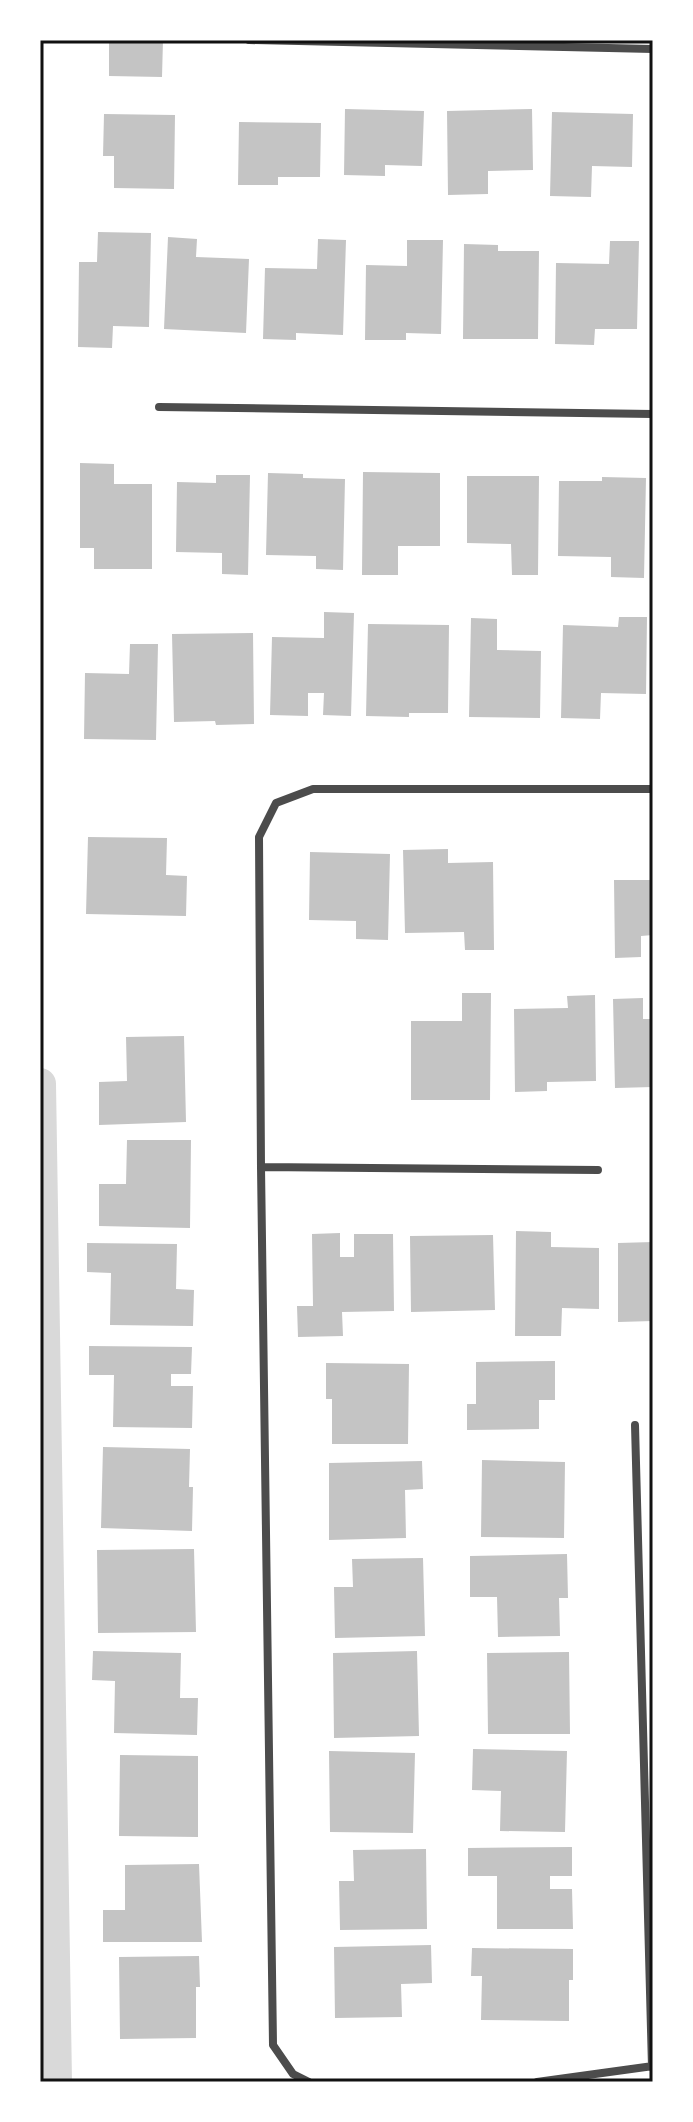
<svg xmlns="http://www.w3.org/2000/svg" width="693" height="2122" font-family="'Zilla Slab',serif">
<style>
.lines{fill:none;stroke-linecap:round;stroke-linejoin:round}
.canal{stroke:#d9d9d9;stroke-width:32}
.building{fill:#c4c4c4}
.minor{stroke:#4c4c4c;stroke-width:8}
.neatline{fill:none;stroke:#111;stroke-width:3}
</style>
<rect width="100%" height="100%" fill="#fff"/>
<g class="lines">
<path class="canal" d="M40,1084L56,2082"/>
</g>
<path class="building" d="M109,40H163L162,77L109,76Z
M345,109L424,111L422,166L385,165V176L344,175Z
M532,109L533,170L488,171V194L448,195L447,111Z
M552,112L633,114L632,167L592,166L591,197L550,196Z
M104,114L175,115L174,189L114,188V156H103Z
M239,122L321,123L320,177H278V185H238Z
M98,232L151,233L149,327L113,326L112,348L78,347L79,262H97Z
M168,237L197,239L196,257L249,259L246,333L164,329Z
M318,239L346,240L343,335L296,333V340L263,339L265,268L317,269Z
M407,240H443L441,334L406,333V340H365L366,265L407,266Z
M610,241H639L637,329H595L594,345L555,344L556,263L609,264Z
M464,244L498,245V251H539L538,339H463Z
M80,463L114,464V484H152V569H94V548H80Z
M363,472L440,473V546H398V575H362Z
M268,473L303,474V478L345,479L343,570L316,569V556L266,555Z
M216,475H250L248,575L222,574V553L176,552L177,482L216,483Z
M467,476H539L538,575H512L511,544L467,543Z
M602,477L646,478L644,578L611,577V557L558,556L559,481H602Z
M324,612L354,613L351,716L323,715L324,693H308V716L270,715L272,637L324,638Z
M619,617H647L646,694L601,693L600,719L561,718L563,625L618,627Z
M471,618L497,619V650L541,651L540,718L469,717Z
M368,624L449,625L448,713H409V717L366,716Z
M253,633L254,724L216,725L215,721L174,722L172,634Z
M130,644H158L156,740L84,739L85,673L129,674Z
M88,837L167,838L166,875L187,876L186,916L86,914Z
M448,849V863L493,862L494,950H465L464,932L405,933L403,850Z
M310,852L390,854L388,940L356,939V921L309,920Z
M614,880H653V935L641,936V957L615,958Z
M462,993H491L490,1100H411V1021H462Z
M595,995L596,1081L547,1082V1091L515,1092L514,1009L568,1008L567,996Z
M643,998V1019H653V1087L615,1088L613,999Z
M184,1036L186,1122L99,1125V1082L127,1081L126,1037Z
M127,1140H191L190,1228L99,1226V1184H126Z
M516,1231L551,1232V1247L599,1248V1309L562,1308L561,1336H515Z
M340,1233V1257H354V1234H393L394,1311L342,1312L343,1336L298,1337L297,1306H313L312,1234Z
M493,1235L495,1310L411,1312L410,1236Z
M653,1242V1321L618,1322V1243Z
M87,1243L177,1244L176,1289L194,1290L193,1326L110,1325L111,1273L87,1272Z
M89,1346L192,1347L191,1374H171V1386H193L192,1428L113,1427L114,1375H89Z
M555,1361V1400H539V1429L467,1430V1404H476V1362Z
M326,1363L409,1364L408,1444H332V1399H326Z
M103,1447L190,1449L189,1487H193L192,1531L101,1528Z
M482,1460L565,1462L564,1538L481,1537Z
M422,1461L423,1489L405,1490L406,1538L329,1540V1463Z
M194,1549L196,1632L98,1633L97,1550Z
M567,1554L568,1598H559L560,1636L498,1637L497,1597H470V1556Z
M423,1558L425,1636L335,1638L334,1587H353L352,1559Z
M93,1651L181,1653L180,1698H198L197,1735L114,1733L115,1681L92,1680Z
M417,1651L419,1736L334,1738L333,1653Z
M569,1652L570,1734H488L487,1653Z
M473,1749L567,1751L565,1832L500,1831L501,1791L472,1790Z
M329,1751L415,1753L413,1833L330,1832Z
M120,1755L198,1756V1837L119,1836Z
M572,1847V1876H550V1889H572L573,1929H497V1876H468V1848Z
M426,1849L427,1929L340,1930L339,1881H354L353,1850Z
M199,1864L202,1942H103V1910H125V1865Z
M431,1945L432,1983L401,1984L402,2017L335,2018L334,1947Z
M472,1948L573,1949V1980H569V2021L481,2020L482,1976H471Z
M199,1956L200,1987H196V2038L120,2039L119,1957Z"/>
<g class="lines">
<path class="minor" d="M249,40L653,49
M159,407L653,414
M261,1167L598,1170
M635,1425L652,2067
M309,2082L293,2074L273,2045L261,1167L259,837L276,803L313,789H653
M537,2082L653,2066"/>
</g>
<rect width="693" height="2122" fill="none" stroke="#ffffff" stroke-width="84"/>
<rect x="42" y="42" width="609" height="2038" class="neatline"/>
</svg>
